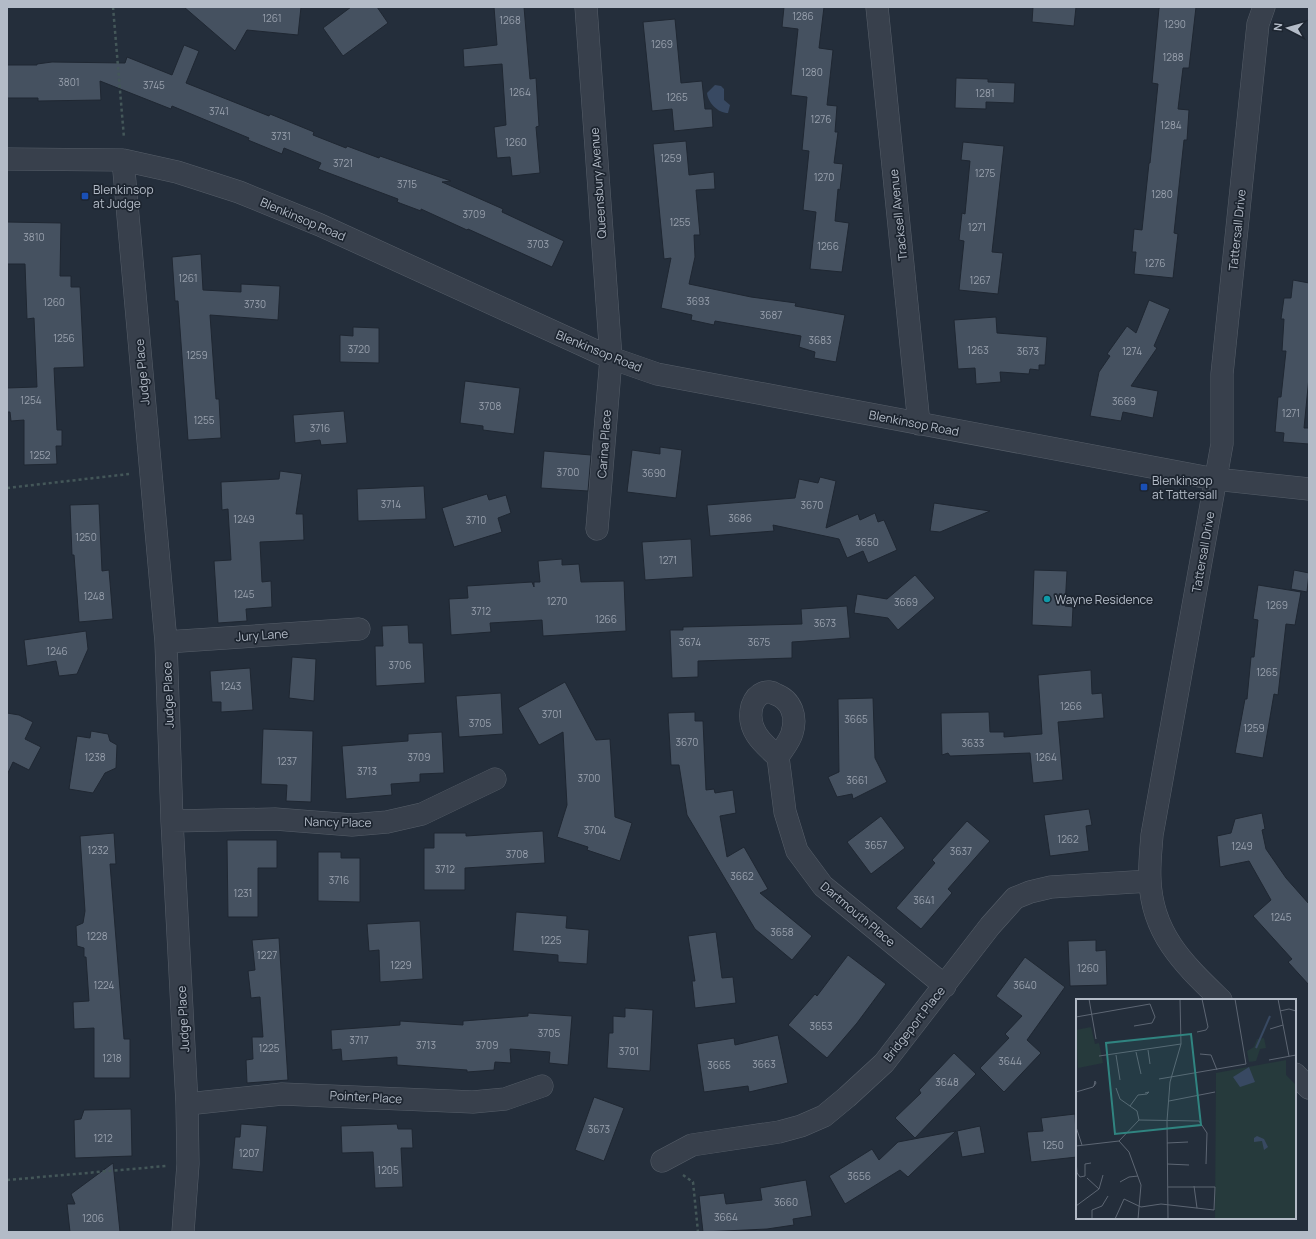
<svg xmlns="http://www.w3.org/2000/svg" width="1316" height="1239" font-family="Manrope,sans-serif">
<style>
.water{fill:#384962}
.building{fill:#455160;stroke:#1f2732}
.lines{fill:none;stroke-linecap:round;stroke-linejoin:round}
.minor-casing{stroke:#565e69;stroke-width:23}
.path{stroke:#445759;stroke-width:2.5;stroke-dasharray:3 3;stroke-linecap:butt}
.minor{stroke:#38404c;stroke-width:22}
.transit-dot{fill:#1a4fb4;stroke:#1d2530;stroke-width:1.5}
.culture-dot{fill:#0f9aa8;stroke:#1d2530;stroke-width:1.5}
.labels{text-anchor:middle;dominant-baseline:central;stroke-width:3.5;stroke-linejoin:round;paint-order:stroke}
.number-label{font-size:10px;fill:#98a0ad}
.street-label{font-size:12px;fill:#b3bbc7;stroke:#1d2530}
.poi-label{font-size:12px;fill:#b3bbc7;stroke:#1d2530;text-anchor:start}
.inset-river{fill:none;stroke:#384962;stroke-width:2}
.inset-road{fill:none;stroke:#5d6673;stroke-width:1}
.view{fill:#308480;fill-opacity:0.15;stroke:#308480;stroke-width:2}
.inset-edge{fill:none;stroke:#b3bbc7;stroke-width:2}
</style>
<rect width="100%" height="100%" fill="#242e3b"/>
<path class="water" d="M715,85L721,86L724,89V100L730,105L728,113C718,113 708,103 707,93Z"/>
<path class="building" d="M184,7H301L298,35L247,30L235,51Z
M351,7H377L388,23L343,56L323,28Z
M494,7H524L530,79L536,78L539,126L536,127L540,173L512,176L510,157L497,158L494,127L506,125L502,64L464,67L463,49L497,45Z
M784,7H824L819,48L833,50L827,105L837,106L835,132H838L834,163L843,164L840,190L838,189L835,221L849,223L842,272L810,269L816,212L803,210L809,151L802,150L807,97L791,95L798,29L782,27Z
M1033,7H1076L1074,26L1032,22Z
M1162,7H1196L1189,68H1183L1178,109L1189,110L1187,140H1184L1174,233L1178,234L1173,278L1134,274L1136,252H1132L1134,229L1142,230L1149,163H1150L1158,84L1152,83L1159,8Z
M675,19L681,83L702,81L705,109H712L713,127L674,131L672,109L652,111L643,22Z
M184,45L199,51L186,83L269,116L270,114L314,132L313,135L346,148L347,146L379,158L380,156L451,181L442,182L503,209L502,212L564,241L552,267L468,229L467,230L421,209V211L397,202L398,199L318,169L321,163L284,148L282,154L248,140L249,138L172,106L171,109L100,81L101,100L38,101V98H7V65H37V64L52,62L125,63L127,57L172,75Z
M956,78L988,79V82L1015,83L1014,103L986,102V109L955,108Z
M686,141L689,175L714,172L715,189L696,190L700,235H694L695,257L689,284L751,297L796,303L795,306L845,315L836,362L814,358L815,352L799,347L801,336L715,321L714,325L691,320L692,315L661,308L671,258L664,259L653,144Z
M963,142L1004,146L992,252L1003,253L998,294L959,290L964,241L959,240L962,213L965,214L970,161L961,160Z
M7,222L61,223L60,276H71V287H80L84,367L54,368L57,430H62V446H56L57,464L24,465V420L11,421L10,412H7V388L37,387L34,318L27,319L25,264H7Z
M201,254L203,290L241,292V284L280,286L278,320L210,315L216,399H219L221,438L188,440L178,301H175L172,257Z
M1293,280L1309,283V377L1304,428H1309V444L1283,442L1284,433L1275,432L1278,397H1281L1286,351H1282L1284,319H1281L1284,298H1291Z
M1149,300L1170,309L1154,346L1157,348L1131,386L1158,391L1153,418L1123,412L1121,421L1090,416L1099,372L1110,356L1107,354L1127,326L1136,333Z
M996,317L997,333L1047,337L1045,365H1039V370L1030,369L1029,374L1000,372L1001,382L976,384L975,368L958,369L954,320Z
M353,327L379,328V363L340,362V335L353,336Z
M465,381L520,388L514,434L483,430V426L460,423Z
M344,411L347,443L321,445L320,440L295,443L293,415Z
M660,447L682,450L676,498L627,492L632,450L660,454Z
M544,451L591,455L588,491L541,488Z
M280,471L302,474L296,514H303L304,540L260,542L262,582L271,581L272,607L246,609L247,621L218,623L214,561L231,560L228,509L222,510L221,482L279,479Z
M820,477L836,481L826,528L858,514L860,520L875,513L878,522L884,520L897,550L868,563L863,551L847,558L839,539L773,525L774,531L710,536L707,505L795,498L799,479L818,483Z
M424,486L426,519L358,521L357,489Z
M487,494L489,500L506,495L511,513L498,518L502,532L454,547L442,508Z
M934,503L990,511L940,532L930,531Z
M99,504L102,571L109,570L113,619L79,622L74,555H72L70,505Z
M691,539L693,577L645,580L642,542Z
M562,559V565L579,564L581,582L624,581L626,631L543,636L542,620L490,623L491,632L451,635L449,599L468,598L467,586L532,582L534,587V582H540L538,561Z
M1034,570L1067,571L1065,606L1073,607L1072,627L1032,625Z
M1294,570L1309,573L1307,592L1291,589Z
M915,575L935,598L898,630L888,618L854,613L857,594L887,599Z
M1258,585L1301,592L1295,625L1286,624L1278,695L1274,694L1263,758L1235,753L1245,699H1247L1251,657H1254L1258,620L1253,619Z
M847,606L850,638L792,642V658L698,661V677L672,678L670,630H683V627L802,624L801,609Z
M408,625L409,643H423L425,683L376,686L375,646H383L382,626Z
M86,631L88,649L77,674L59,676L56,661L27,666L24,640Z
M292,657L316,659L314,701L289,698Z
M250,668L253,710L221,712V702H212L210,671Z
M1091,670L1092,694L1102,693L1104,718L1058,722L1063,780L1033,783L1030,753L950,756L948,753L942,755L941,713L989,712L990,732H1004V737L1042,734L1038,675Z
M565,682L596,740L610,739L615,817L632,823L620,861L587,850L588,847L557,837L567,805L563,732L539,745L518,708Z
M501,693L503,734L459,737L456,696Z
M873,698L875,758L887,782L853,799L852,794L837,797L828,777L839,772L838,699Z
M695,712V721H703L706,790L714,789L715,793L733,790L736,813L720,816L727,857L744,847L768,889L760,893L812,936L792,960L755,929L687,815L679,765H671L668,713Z
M7,713L19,715L33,722L25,739L41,747L29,770L13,762L7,775Z
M263,729L313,731L311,802L286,801L287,785L261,784Z
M91,731L108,734L110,741L117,745L116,768L105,773L93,793L69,789L77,736L90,738Z
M442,732L444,773L420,774V782L391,784L392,795L346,799L342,746L408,741V734Z
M1089,809L1092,825L1086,826L1089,851L1050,856L1044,815Z
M1262,813L1265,829L1262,830L1266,849L1286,878L1309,904V985L1288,962L1292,959L1253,916L1271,900L1249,861L1220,867L1217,836L1231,833L1235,819Z
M881,816L905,848L871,874L847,842Z
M967,821L990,841L948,889L952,893L921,929L896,908L935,863L932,860Z
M543,831L545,863L465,868V890H424V848H434V833H466V836Z
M114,833L116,864H110L124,1039H130V1078H94V1028L74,1029L73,1002L89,1001L86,957H84V948L77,946L76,926L83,923L85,911L80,836Z
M227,840H277V868H258V917H228Z
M318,852H341V858H360V902L318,901Z
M516,912L567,916L566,928L589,930L587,964L558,962V955L513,951Z
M420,921L423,979L380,982L379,950L369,951L367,924Z
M716,932L722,978L733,977L736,1003L695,1008L692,981H695L688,936Z
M279,938L288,1080L247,1083L246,1060L253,1059L252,1037H263L260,997L251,998L248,971L255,970L252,940Z
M1096,940V951L1106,950L1107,985L1070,986L1068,941Z
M848,955L886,984L857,1023L827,1058L788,1025L815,994L817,996Z
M1025,957L1065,987L1027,1040L1041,1053L1004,1092L980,1068L1009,1038L1005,1034L1022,1016L996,996Z
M625,1008L653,1010L650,1071L607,1068L609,1033H613V1016L625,1017Z
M528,1013L572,1016L568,1065L549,1063L550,1052L510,1049L511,1063L495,1062L494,1070L467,1072V1070L397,1065V1057L342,1061L341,1049L332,1050L331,1030L400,1025V1021L463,1025V1021L528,1016Z
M778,1035L788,1083L749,1092L748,1086L704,1092L697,1044L734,1038L735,1045Z
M954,1053L976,1074L915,1138L895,1118L921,1093L919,1090Z
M594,1097L624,1108L604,1161L575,1150Z
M131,1109L132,1156L75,1158L74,1120L81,1119L84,1110Z
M1075,1114L1077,1157L1031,1162L1027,1132L1043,1131L1041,1118Z
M241,1124L267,1126L263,1172L232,1169L235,1137H240Z
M397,1124L398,1129H412L413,1148H401L403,1187L375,1188L373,1152L342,1153L341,1126Z
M980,1126L985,1153L962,1157L957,1131Z
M956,1131L908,1177L900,1170L845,1204L829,1176L872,1149L879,1160L898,1142Z
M113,1163L120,1232H70L67,1204H75L71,1194Z
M806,1180L812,1216L793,1219L794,1225L767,1229L703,1232L699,1196L724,1193L726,1204L762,1200L760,1188Z"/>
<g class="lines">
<defs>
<path id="minor" d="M586,7L611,358L597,529
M877,7L919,424
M7,159L123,160L177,172L239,192L320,225L611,358L657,374L1215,479L1309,489
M123,160L166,642L172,821L187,1104L188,1164L183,1232
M166,642L359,629
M778,757C762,743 746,729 752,706C754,700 758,695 763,693C767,691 772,692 775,694C792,700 797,717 792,733C790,741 782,750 778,757L785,812L797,851L823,886L945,986
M172,821L275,819L352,825L387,822L422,814L495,779
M1221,1000C1185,965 1152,935 1150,880C1149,865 1151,850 1152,835L1222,444V374L1258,24L1264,7
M1295,1074L1309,1088
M187,1104L282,1094L473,1102L505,1099L542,1086
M662,1161L692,1145L779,1132L801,1126L824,1116L847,1097L884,1063L990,926L1015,898L1030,892L1051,887L1150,881"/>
</defs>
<use href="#minor" class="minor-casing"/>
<path class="path" d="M113,7L124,138
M7,488L129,474
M683,1175L693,1182L698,1232
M7,1180L166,1166"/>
<use href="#minor" class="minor"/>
</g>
<g class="transit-dot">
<rect x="81" y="192" width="8" height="8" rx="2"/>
<rect x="1140" y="483" width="8" height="8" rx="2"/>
</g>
<circle class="culture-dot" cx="1047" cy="599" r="4"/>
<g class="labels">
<g class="number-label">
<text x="803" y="16">1286</text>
<text x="272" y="18">1261</text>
<text x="510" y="20">1268</text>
<text x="1175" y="24">1290</text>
<text x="662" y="44">1269</text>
<text x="1173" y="57">1288</text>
<text x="812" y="72">1280</text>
<text x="69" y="82">3801</text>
<text x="154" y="85">3745</text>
<text x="520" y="92">1264</text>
<text x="985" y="93">1281</text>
<text x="677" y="97">1265</text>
<text x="219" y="111">3741</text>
<text x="821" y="119">1276</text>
<text x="1171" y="125">1284</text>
<text x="281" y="136">3731</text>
<text x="516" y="142">1260</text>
<text x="671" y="158">1259</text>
<text x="343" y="163">3721</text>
<text x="985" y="173">1275</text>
<text x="824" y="177">1270</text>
<text x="407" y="184">3715</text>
<text x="1162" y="194">1280</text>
<text x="474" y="214">3709</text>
<text x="680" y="222">1255</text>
<text x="977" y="227">1271</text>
<text x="34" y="237">3810</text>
<text x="538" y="244">3703</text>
<text x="828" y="246">1266</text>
<text x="1155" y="263">1276</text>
<text x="188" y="278">1261</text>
<text x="980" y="280">1267</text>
<text x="698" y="301">3693</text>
<text x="54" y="302">1260</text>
<text x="255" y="304">3730</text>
<text x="771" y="315">3687</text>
<text x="64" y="338">1256</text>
<text x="820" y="340">3683</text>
<text x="359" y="349">3720</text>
<text x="978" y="350">1263</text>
<text x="1028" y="351">3673</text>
<text x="1132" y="351">1274</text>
<text x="197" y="355">1259</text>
<text x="31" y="400">1254</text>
<text x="1124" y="401">3669</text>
<text x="490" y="406">3708</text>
<text x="1291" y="413">1271</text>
<text x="204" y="420">1255</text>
<text x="320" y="428">3716</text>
<text x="40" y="455">1252</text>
<text x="568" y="472">3700</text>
<text x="654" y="473">3690</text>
<text x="391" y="504">3714</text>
<text x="812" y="505">3670</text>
<text x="740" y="518">3686</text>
<text x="244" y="519">1249</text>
<text x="476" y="520">3710</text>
<text x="86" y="537">1250</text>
<text x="867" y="542">3650</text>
<text x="668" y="560">1271</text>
<text x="244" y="594">1245</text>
<text x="94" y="596">1248</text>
<text x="557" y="601">1270</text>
<text x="906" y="602">3669</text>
<text x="1277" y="605">1269</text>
<text x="481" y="611">3712</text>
<text x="606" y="619">1266</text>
<text x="825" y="623">3673</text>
<text x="690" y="642">3674</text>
<text x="759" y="642">3675</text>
<text x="57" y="651">1246</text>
<text x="400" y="665">3706</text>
<text x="1267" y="672">1265</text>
<text x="231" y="686">1243</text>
<text x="1071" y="706">1266</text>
<text x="552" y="714">3701</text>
<text x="856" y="719">3665</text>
<text x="480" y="723">3705</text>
<text x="1254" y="728">1259</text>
<text x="687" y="742">3670</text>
<text x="973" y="743">3633</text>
<text x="95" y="757">1238</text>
<text x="419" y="757">3709</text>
<text x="1046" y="757">1264</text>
<text x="287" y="761">1237</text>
<text x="367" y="771">3713</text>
<text x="589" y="778">3700</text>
<text x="857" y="780">3661</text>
<text x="595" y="830">3704</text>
<text x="1068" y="839">1262</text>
<text x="876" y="845">3657</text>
<text x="1242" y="846">1249</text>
<text x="98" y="850">1232</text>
<text x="961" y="851">3637</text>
<text x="517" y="854">3708</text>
<text x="445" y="869">3712</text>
<text x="742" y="876">3662</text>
<text x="339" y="880">3716</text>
<text x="243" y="893">1231</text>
<text x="924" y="900">3641</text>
<text x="1281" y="917">1245</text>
<text x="782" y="932">3658</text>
<text x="97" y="936">1228</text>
<text x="551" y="940">1225</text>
<text x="267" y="955">1227</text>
<text x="401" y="965">1229</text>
<text x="1088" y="968">1260</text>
<text x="104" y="985">1224</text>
<text x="1025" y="985">3640</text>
<text x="821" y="1026">3653</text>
<text x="549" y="1033">3705</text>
<text x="359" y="1040">3717</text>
<text x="426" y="1045">3713</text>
<text x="487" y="1045">3709</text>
<text x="269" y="1048">1225</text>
<text x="629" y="1051">3701</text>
<text x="112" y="1058">1218</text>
<text x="1010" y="1061">3644</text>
<text x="764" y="1064">3663</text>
<text x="719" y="1065">3665</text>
<text x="947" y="1082">3648</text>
<text x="599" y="1129">3673</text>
<text x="103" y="1138">1212</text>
<text x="1053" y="1145">1250</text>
<text x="249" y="1153">1207</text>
<text x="388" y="1170">1205</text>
<text x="859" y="1176">3656</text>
<text x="786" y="1202">3660</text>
<text x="726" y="1217">3664</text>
<text x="93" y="1218">1206</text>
</g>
<g class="street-label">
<text transform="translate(598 183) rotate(-94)">Queensbury Avenue</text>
<text transform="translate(898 215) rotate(-96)">Tracksell Avenue</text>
<text transform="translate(303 219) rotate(23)">Blenkinsop Road</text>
<text transform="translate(1237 230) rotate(-84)">Tattersall Drive</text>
<text transform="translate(599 351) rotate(22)">Blenkinsop Road</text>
<text transform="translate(142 372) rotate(-95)">Judge Place</text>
<text transform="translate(914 423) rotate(11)">Blenkinsop Road</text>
<text transform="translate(604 444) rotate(-86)">Carina Place</text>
<text transform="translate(1203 552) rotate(-80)">Tattersall Drive</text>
<text transform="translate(262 635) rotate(-4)">Jury Lane</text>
<text transform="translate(168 695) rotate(-92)">Judge Place</text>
<text transform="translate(338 822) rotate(1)">Nancy Place</text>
<text transform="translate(858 914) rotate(40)">Dartmouth Place</text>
<text transform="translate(183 1019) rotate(-93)">Judge Place</text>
<text transform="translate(914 1024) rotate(-52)">Bridgeport Place</text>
<text transform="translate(366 1097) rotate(3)">Pointer Place</text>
</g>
<g class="poi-label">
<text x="93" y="189">Blenkinsop<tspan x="93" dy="14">at Judge</tspan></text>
<text x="1152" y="480">Blenkinsop<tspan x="1152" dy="14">at Tattersall</tspan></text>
<text x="1055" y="599">Wayne Residence</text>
</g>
</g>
<g transform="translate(1076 999)">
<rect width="220" height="220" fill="#242e3b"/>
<path d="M15,28L19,45L23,44L27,64L2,69L0,31ZM188,39L190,49L184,50L180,62L173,63L171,52L178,48L181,40ZM210,61V76L220,86V220H139L140,74Z" fill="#263a3c"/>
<path d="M173,68L179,83L164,88L157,78ZM181,137L188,140L192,148L188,151L186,142L178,143V139Z" fill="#384962"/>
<path class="inset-river" d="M180,49L194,17"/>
<path class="inset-road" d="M13,0L20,40M126,0L132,28M202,0L213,57M204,12L213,10L220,12M0,18L74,5L79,18L76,24M58,27L76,24M194,30L207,26M121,33L130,31L132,28M72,51L74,65M60,53L65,75M124,55L135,56L141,71M40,56L44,81M23,57L105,45M193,61L220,56M83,80L170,65L159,0M40,89L44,100L61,112L63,121M0,93L17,88L18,87L20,84L19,82L18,87M93,102L139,93M54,107L62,96L71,95L73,93L69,94M0,128L6,146M43,142L53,153L65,186L62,220M91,144L112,143M0,147L43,142L63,121L123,122L131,134L130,165M0,161L1,174L4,178L9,177V165L15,164M91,165L113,166M11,179L23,190M44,183L53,178L62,177M118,187L121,209M0,207L23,190L27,176M16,220V211L26,207L32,197M39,220L48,200L65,208L85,205L138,211L139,188H92M92,220L91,122L94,83L105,45L104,0"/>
<path class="view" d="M115,35L125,126L39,135L30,44Z"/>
<rect width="220" height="220" class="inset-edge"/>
</g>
<rect width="1316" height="1239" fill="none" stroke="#b3bbc7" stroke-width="16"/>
<g transform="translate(1288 28) rotate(276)" stroke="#1d2530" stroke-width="3" paint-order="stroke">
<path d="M0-3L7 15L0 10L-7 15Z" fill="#b3bbc7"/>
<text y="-6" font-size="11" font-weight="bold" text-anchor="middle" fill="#b3bbc7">N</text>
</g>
</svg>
